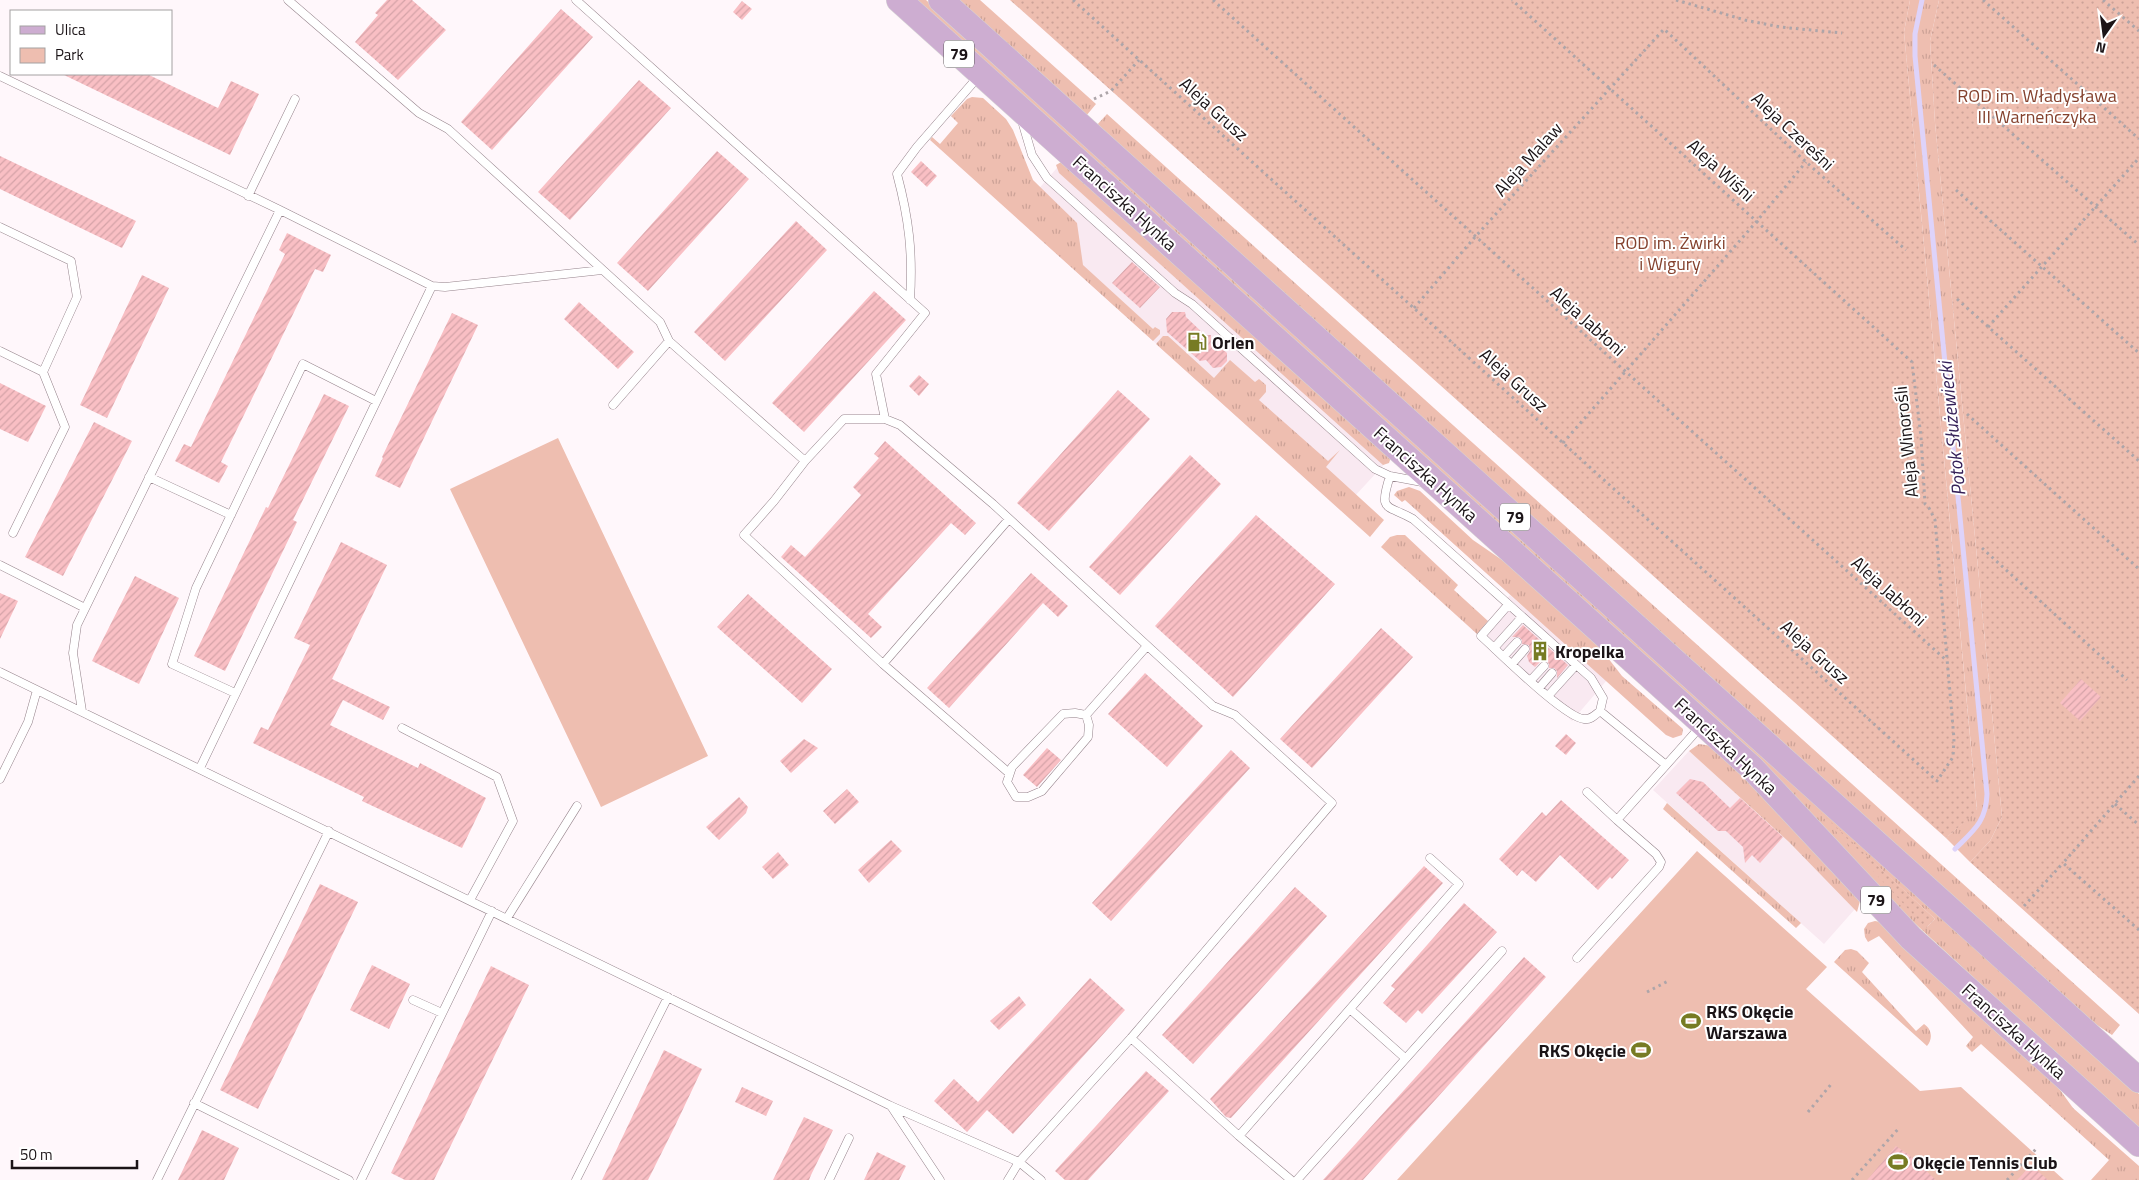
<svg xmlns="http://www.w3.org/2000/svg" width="2139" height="1180" font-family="'Titillium Web',sans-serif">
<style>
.built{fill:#f9e9f1}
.grass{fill:url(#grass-tufts);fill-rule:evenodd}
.park{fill:#eebeb0}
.garden{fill:url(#garden-dots)}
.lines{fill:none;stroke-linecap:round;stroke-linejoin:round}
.stream{stroke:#ded3fa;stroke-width:5}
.building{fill:url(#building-hatch)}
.lane-casing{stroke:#95838b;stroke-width:9}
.primary-casing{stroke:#d6d5d5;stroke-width:26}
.path{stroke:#ada5a9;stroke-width:3;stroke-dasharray:2.5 4;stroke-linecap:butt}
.lane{stroke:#fff;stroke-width:8}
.primary{stroke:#cdadd1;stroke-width:25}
.labels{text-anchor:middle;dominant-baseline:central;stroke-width:4;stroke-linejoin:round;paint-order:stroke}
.shield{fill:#fff;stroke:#5f5a5d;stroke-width:1}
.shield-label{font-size:16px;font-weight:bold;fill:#1b1417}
.park-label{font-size:18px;fill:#84412d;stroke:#fff}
.street-label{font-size:18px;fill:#1b1417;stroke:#fff}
.poi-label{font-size:18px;font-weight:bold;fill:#1b1417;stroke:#fff;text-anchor:start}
.water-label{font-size:19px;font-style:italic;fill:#352058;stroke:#fff}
</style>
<defs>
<pattern id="grass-tufts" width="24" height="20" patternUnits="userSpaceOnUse" patternTransform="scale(1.25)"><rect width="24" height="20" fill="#eebeb0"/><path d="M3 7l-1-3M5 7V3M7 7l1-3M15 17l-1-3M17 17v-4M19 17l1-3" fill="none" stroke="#cca297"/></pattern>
<pattern id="garden-dots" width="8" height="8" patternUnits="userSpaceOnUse" patternTransform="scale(1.25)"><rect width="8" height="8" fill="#eebeb0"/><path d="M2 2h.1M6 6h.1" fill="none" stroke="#cca297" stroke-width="1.8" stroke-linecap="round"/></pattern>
<pattern id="building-hatch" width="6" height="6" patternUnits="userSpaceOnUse" patternTransform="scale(1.25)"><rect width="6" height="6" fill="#f9bfc4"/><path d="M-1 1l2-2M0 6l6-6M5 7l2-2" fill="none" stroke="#d5a3a8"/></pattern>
</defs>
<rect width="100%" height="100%" fill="#fff7fb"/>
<path class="built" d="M1063,161L1391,457L1341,511L1015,216Z
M1510,595L1607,680L1572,721L1477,634Z
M1689,751L1789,842L1855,909L1824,944L1653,790Z"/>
<path class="grass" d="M913,0H926L2139,1094V1130ZM1819,812L1935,919L1927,927H1926Z
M957,0H980L1096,104L1086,116Z
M1910,0H1939L1930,41L1935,123L2002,817L1990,841L1970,862L1946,838L1977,810L1904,32Z
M972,97L983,98L1006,119L1013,130L1033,180L1077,223L1083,265L1153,329L1155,327L1160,330V334L1153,341L930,140L932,137L940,144L958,123L951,116L967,99Z
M1107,114L2120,1025L2112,1035L2094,1023L1096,126Z
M1063,161L1391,457L1389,463L1383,465L1059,173L1056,165Z
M1163,336H1168L1214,378L1230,360L1255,382L1259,379L1266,385V392L1259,400L1328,461L1340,450L1326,467L1384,520L1370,537L1156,344Z
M1409,487L1420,491L1473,540L1521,573L1594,640L1622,676L1683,729L1682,735L1673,738L1666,735L1405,500L1402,502L1394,495L1397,491Z
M1397,535H1405L1458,585L1454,590L1488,621L1477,634L1381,547L1390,537Z
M1699,744L1712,746L1741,772L1860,901L1857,912L1789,842L1689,751Z
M1667,803L1801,923L1796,928L1663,809Z
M1875,921L1880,922L2050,1076L2073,1108L2139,1166V1180H2091L2109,1160L1981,1044L1972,1052L1966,1046L1973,1037L1879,936L1868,942L1865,937L1864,929L1868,923Z
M1851,949L1857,951L1869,963L1862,972L1916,1031L1924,1024C1932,1029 1933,1039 1927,1046L1834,962L1845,950Z"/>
<path class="park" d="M558,438L708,756L601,807L450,489Z
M1697,851L1827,967L1806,989L1920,1091L1961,1087L2064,1180H1397Z"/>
<path class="garden" d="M1010,0H1910L1904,32L1977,811L1946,838Z
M1939,0H2139V1014L1970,862L1990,841L2002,817L1935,123L1930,41Z
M1820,812L1935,919L1926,928L1819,813Z"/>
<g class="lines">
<path class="stream" d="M1922,0L1915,34V56L1987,794C1986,822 1974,830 1955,849"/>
</g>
<path class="building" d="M387,0H412L446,30L398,80L355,42L378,15L375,13Z
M742,1L752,9L742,20L733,12Z
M561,9L593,37L492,150L461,122Z
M62,74H147L218,108L231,81L259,94L230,155Z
M639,80L671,108L570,220L538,192Z
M717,151L749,179L648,291L617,263Z
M0,156L136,221L122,248L0,189Z
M921,161L937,176L927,187L911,172Z
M796,221L827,250L725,361L694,332Z
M287,233L331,255L323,272L315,269L221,462L228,466L219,483L175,461L184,444L191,447L285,254L279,250Z
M1132,262L1160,287L1140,308L1112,283Z
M142,275L169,288L107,418L80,405Z
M874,291L906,320L804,432L772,403Z
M579,302L634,352L618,369L564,319Z
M1172,312H1185L1186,317L1205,335H1211V339L1227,353V361L1221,367L1213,368L1206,360L1200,361L1167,332L1166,319Z
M452,313L478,325L400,488L375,476L383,458L382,457Z
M919,375L929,384L919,396L909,386Z
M0,383L46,406L28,442L0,429Z
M1118,390L1150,419L1049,531L1017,503Z
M324,394L349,406L293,520L297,522L225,671L194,656L266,507L268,508Z
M94,422L132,441L63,576L25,557Z
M885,441L976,523L965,535L951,523L868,614L882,627L871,638L781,557L791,545L805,557L861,495L853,487L879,458L874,454Z
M1190,455L1221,484L1120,595L1089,567Z
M1256,515L1335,584L1233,697L1155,626Z
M341,542L387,565L332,679L390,707L383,720L343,700L330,725L418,768L420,763L486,798L462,848L362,801L364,797L253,743L261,727L268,730L310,645L294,638Z
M1031,573L1068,606L1058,617L1043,603L949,708L927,688Z
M135,576L179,598L139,684L92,661Z
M0,593L18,601L0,639Z
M748,594L832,669L802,703L717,627Z
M1523,625L1568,665L1557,678V671L1554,668H1549V664L1546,661L1540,662L1535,667L1529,662L1527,656L1530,651L1529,645L1522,644V640L1519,637H1512Z
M1381,628L1413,657L1312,768L1280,739Z
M1145,673L1203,726L1167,767L1108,714Z
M2081,679L2101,697L2080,721L2060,703Z
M1566,734L1576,743L1566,755L1555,746Z
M804,739L818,748L791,773L780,761Z
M1047,748L1061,760L1037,787L1023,775Z
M1231,750L1250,768L1111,921L1092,903Z
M1690,779L1703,782L1730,808L1740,798L1783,837L1760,863L1752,855L1745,863L1743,847L1726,831H1718L1676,793Z
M847,789L859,802L835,824L823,811Z
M739,797L748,807L746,813L719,840L706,827Z
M1561,800L1629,860L1612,879L1610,877L1598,890L1560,855L1536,882L1522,870L1517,876L1499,859L1542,812L1546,816Z
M891,840L902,851L869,883L858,870Z
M778,852L789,865L773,879L762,867Z
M1424,866L1443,883L1231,1118L1226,1117L1210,1099Z
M320,884L358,902L258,1109L220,1090Z
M1295,887L1327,916L1193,1064L1162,1035Z
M1464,903L1497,932L1422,1014L1418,1010L1406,1023L1383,1003L1395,989L1391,986Z
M1524,957L1546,977L1363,1180H1323Z
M372,965L410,984L389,1029L350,1010Z
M491,966L529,985L434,1180H405L391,1173Z
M1090,978L1125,1010L1013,1134L987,1110L967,1132L934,1101L954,1079L978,1102Z
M1019,996L1026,1005L999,1030L990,1021Z
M664,1050L702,1069L675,1126L648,1180H602Z
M1146,1071L1169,1091L1088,1180H1065L1055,1171Z
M742,1087L773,1101L766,1116L735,1102Z
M804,1117L833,1130L811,1175L809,1180H773Z
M202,1130L239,1148L224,1180H178Z
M1896,1146L1909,1155L1936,1180H1867Z
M877,1152L906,1166L899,1180H864Z
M2031,1165L2048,1180H2017Z"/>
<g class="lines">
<defs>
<path id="lane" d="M288,0L419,113L448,129L660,322L669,341L805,461L844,419H885L900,425L993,504L1213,706L1235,715L1332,803L1131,1038L1019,1162L1008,1180
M576,0L925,313L876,374L885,419
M0,76L280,210L432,286L445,287L602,270
M1022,121L1032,155L1047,178L1175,293L1192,304L1375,469L1390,476L1422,482
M248,196L295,99
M0,227L71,261L77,297L43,372
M910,300C913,253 909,219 897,174L917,147L978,77
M0,351L43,372L65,427L13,533
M613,405L669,341
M805,461L774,501L744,535L883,664L1009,519
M1390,476C1378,513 1387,504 1413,519L1591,678L1603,698L1600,711
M149,477L231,515
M0,565L85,608
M1508,605L1481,636C1499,652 1565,718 1584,719C1591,720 1595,715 1600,711L1666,765
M1494,648L1522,617
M1504,656L1517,642
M883,664L1009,773
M1512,664L1525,649
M0,672L891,1106L1019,1162L1041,1180
M1531,680L1544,666
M1539,688L1552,673
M235,693L172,664L196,588L303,364L376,401
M1548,696L1576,665
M82,711L73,653L77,625L280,210
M1075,713L1086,715L1089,725L1088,737L1042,791L1028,797H1016L1007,782L1012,767L1063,714Z
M1086,715L1147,646
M402,728L497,777L513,821L470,900
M200,768L432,286
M0,779L28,722L37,690
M1587,792L1617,820
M507,918L577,806
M1577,958L1659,867L1661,862L1656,854L1617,820L1701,726
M413,1000L442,1013
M1351,1010L1405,1058
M1131,1038L1239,1136L1291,1180
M194,1103L349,1180
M891,1106L940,1180
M1239,1136L1459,884L1430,858
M157,1180L329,831
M361,1180L492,911
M576,1180L668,997
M829,1180L849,1138
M1297,1180L1502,951"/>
<path id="primary" d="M899,0L1752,768L1911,938L2139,1144
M941,0L2139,1080"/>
</defs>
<use href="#lane" class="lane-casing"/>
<use href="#primary" class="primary-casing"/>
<path class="path" d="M1073,0L1937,781L1953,757L1954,739L1935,520L1929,508L1925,504L1921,437L1912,362L1512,0
M1213,0L1946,660
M1676,0L1745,20L1780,27L1842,33
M1983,0L2139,139
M2103,0L2139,31
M1934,65L2139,245
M1094,99L1111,91L1139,60
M1956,190L2139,353
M1957,299L2139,461
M1414,308L1475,237L1664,29L1806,162L1906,250
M1988,327L2139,158
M1967,414L2139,569
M1563,443L1757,221L1806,162
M1982,548L2127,680
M2139,776L2063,863L2139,930
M2115,804L2139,825
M2024,906L2063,863
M1647,992L1670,980
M1808,1112L1833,1082
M1852,1180L1900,1127
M2007,1180L2036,1149"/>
<use href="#lane" class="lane"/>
<use href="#primary" class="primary"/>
</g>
<defs>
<symbol id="fuel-bare" viewBox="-9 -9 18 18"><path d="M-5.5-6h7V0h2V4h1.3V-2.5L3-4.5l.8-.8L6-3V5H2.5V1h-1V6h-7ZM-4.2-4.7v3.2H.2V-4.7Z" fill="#777b24" stroke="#fff" stroke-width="2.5" paint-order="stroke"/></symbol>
<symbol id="building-bare" viewBox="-9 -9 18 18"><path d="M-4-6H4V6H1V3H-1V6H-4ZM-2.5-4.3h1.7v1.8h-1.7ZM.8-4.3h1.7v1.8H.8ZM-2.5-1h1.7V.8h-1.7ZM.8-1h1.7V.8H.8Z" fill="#777b24" stroke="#fff" stroke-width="2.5" paint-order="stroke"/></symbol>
<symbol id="stadium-bare" viewBox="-9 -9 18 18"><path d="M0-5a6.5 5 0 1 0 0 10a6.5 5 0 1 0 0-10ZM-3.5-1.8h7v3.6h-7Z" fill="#777b24" stroke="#fff" stroke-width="2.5" paint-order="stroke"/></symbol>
</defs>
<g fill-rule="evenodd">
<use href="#fuel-bare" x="1183" y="328" width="28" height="28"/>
<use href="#building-bare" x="1526" y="637" width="28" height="28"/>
<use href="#stadium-bare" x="1677" y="1007" width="28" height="28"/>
<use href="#stadium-bare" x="1627" y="1036" width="28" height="28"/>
<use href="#stadium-bare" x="1884" y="1148" width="28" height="28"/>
</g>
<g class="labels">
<g class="shield">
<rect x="944" y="40.5" width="30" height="27" rx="4"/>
<rect x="1500" y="503.5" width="30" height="27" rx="4"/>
<rect x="1861" y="886.5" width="30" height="27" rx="4"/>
</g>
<g class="shield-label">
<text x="959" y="54">79</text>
<text x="1515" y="517">79</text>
<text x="1876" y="900">79</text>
</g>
<g class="park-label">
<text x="2037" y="95">ROD im. Władysława<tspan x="2037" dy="21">III Warneńczyka</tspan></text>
<text x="1670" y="242">ROD im. Żwirki<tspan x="1670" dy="21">i Wigury</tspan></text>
</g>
<g class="street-label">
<text transform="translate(1214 109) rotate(42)">Aleja Grusz</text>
<text transform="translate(1793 131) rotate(43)">Aleja Czereśni</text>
<text transform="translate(1528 159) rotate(-48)">Aleja Malaw</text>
<text transform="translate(1721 170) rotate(42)">Aleja Wiśni</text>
<text transform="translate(1125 203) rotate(42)">Franciszka Hynka</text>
<text transform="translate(1588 321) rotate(42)">Aleja Jabłoni</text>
<text transform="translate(1514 380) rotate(42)">Aleja Grusz</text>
<text transform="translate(1906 442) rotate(-96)">Aleja Winorośli</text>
<text transform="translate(1426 474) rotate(42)">Franciszka Hynka</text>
<text transform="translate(1889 591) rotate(42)">Aleja Jabłoni</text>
<text transform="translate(1815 652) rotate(42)">Aleja Grusz</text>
<text transform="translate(1726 746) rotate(43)">Franciszka Hynka</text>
<text transform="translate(2014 1031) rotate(42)">Franciszka Hynka</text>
</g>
<g class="poi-label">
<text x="1212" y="342">Orlen</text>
<text x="1555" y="651">Kropelka</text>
<text x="1706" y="1011">RKS Okęcie<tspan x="1706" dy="21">Warszawa</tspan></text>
<text x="1626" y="1050" text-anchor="end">RKS Okęcie</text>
<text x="1913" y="1162">Okęcie Tennis Club</text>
</g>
<g class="water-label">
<text transform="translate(1951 429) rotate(-96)">Potok Służewiecki</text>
</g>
</g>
<rect x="10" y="10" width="162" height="65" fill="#ffffff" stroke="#a4a1a2"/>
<rect x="20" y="26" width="25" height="8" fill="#cdadd1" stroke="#a4a1a2"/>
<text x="55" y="35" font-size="15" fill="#1b1417">Ulica</text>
<rect x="20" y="48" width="25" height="15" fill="#eebeb0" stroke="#a4a1a2"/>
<text x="55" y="60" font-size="15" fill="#1b1417">Park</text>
<g transform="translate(2104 35) rotate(194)" stroke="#ffffff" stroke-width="4" paint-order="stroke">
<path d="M0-4L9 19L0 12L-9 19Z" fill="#1b1417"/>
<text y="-8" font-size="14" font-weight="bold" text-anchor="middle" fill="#1b1417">N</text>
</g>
<path d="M12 1160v8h125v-8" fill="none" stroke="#1b1417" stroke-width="2.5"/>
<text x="20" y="1160" font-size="15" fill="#1b1417" stroke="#ffffff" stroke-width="4" paint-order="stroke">50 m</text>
</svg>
